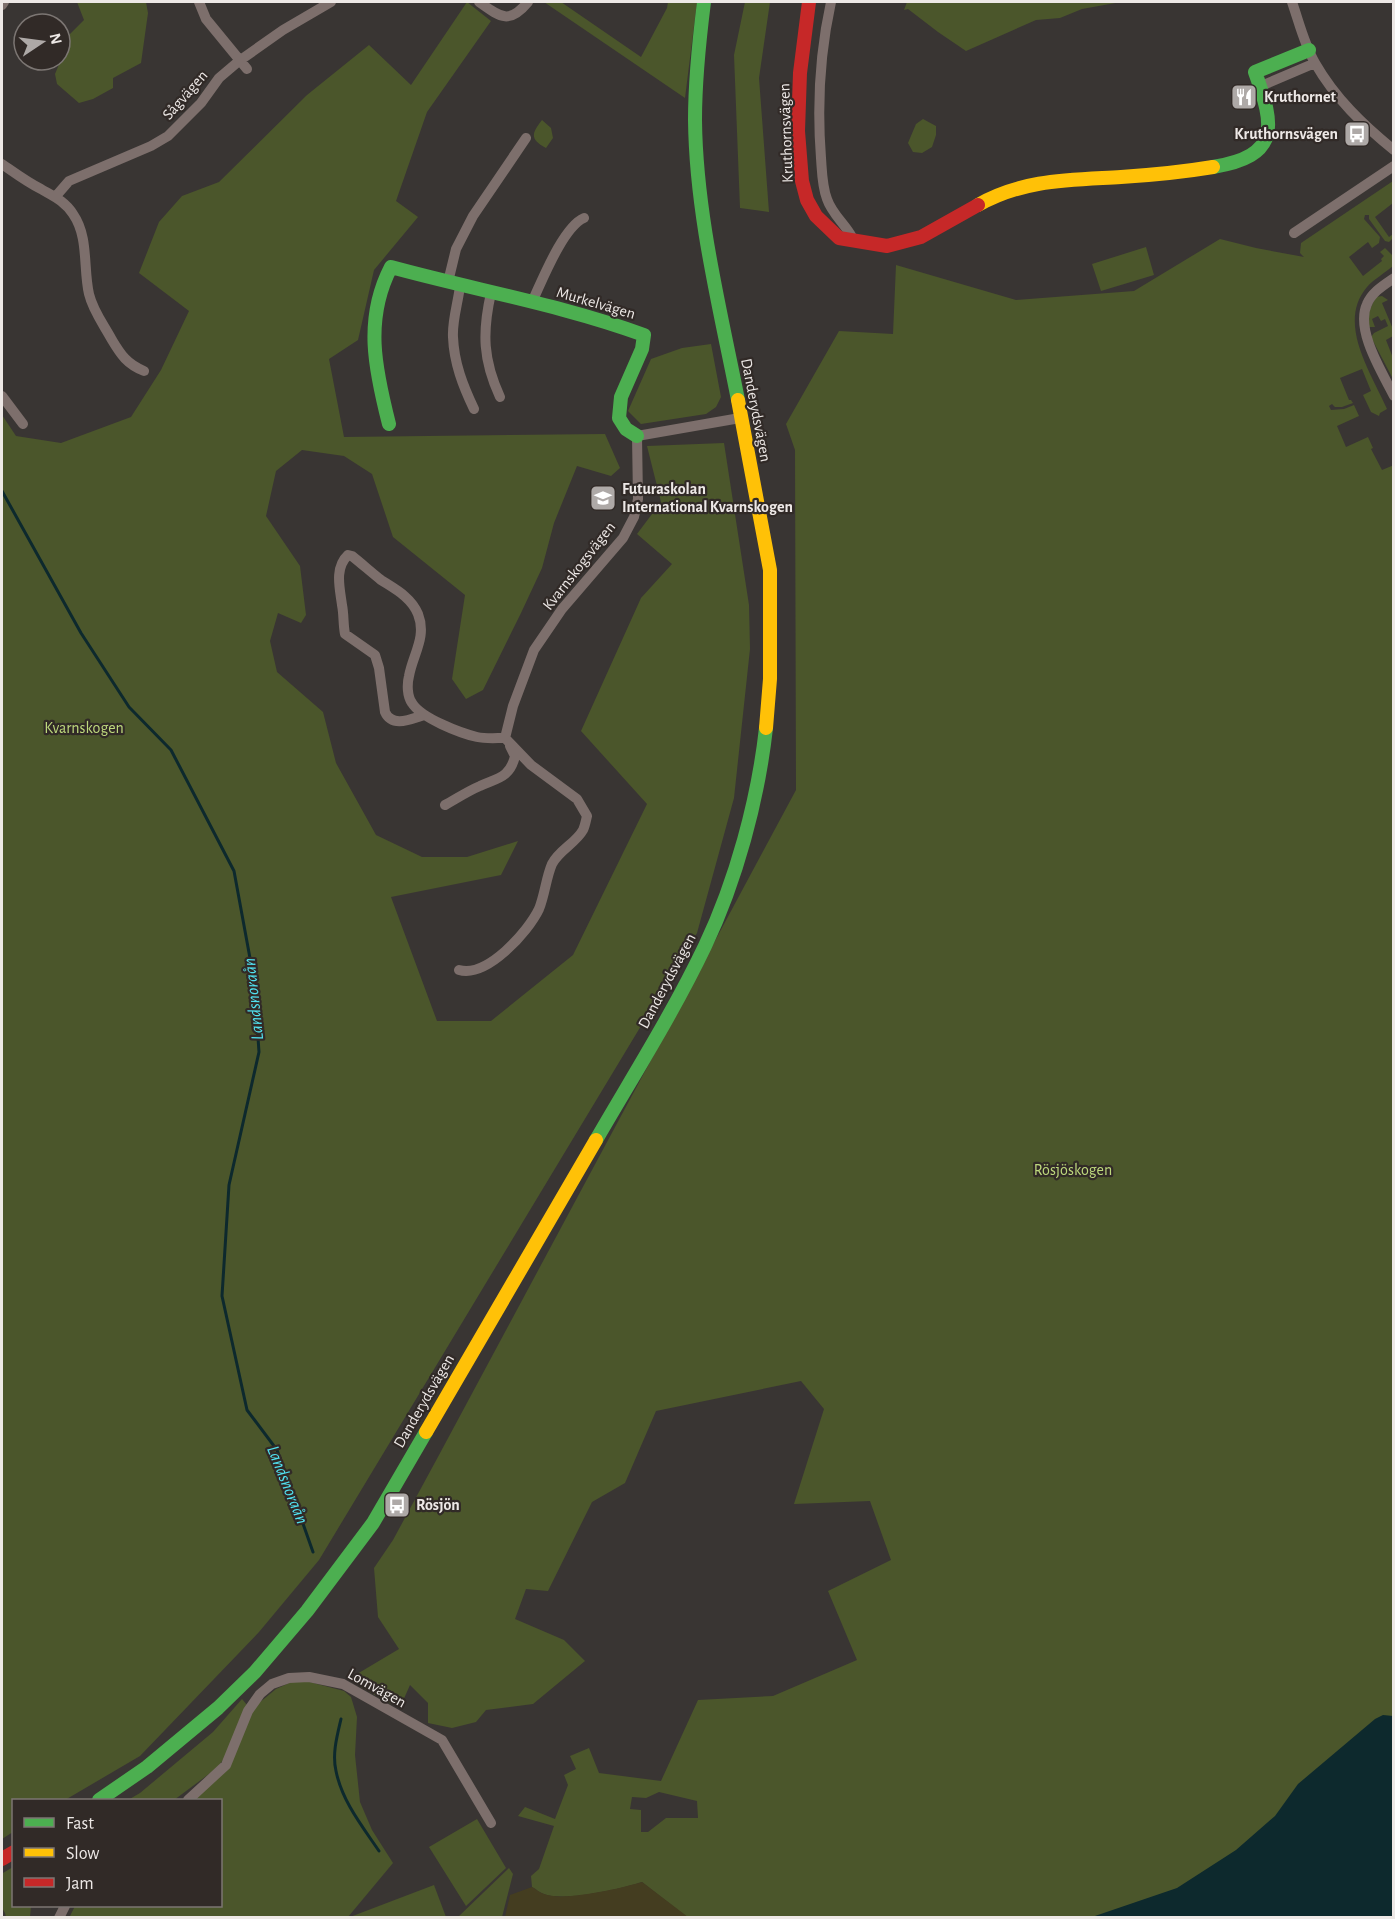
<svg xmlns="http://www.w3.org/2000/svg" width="1395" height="1919" font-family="'Alegreya Sans',sans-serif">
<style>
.green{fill:#4b562b;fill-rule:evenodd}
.sand{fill:#443d20}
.water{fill:#0d292d}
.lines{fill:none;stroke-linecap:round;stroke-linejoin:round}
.stream{stroke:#0d292d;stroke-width:3}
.street{stroke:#7d6f6c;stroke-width:10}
.fast{stroke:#4caf50;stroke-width:14}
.slow{stroke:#ffc107;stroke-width:14}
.jam{stroke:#c62828;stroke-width:14}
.labels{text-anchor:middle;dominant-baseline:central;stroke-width:4.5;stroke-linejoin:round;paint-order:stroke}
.street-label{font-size:16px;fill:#ede8e6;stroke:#312a27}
.poi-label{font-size:16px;font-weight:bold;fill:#ede8e6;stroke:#312a27;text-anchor:start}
.park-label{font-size:16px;fill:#bed97d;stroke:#312a27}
.water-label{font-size:18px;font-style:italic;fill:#51e0ef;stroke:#312a27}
</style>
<rect width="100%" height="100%" fill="#393533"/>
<path class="green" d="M77,2H146L148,13L141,63L113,78V88L93,99L79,103L57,84L55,74L63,55L66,38L84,20Z
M467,2L491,21L427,112L396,201L418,217L374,270L358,340L329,359L344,437L605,434L620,468L611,476L577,466L554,523L542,568L521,613L483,690L466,699L452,679L465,595L393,537L372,474L344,456L302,450L276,471L266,516L300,566L306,615L301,623L278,613L270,641L277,672L323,712L336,763L376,835L422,857H467L518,841L501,875L391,897L437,1021H491L573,955L647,804L581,731L641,598L672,564L637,534L661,502L647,446L724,443L749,605L750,649L734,798L697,933L319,1560L259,1632L140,1756L65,1800H14L13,1832L2,1839V415L16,436L61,443L131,417L161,370L189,311L139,273L159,222L182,196L219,182L307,95L369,45L411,85Z
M544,2H561L641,57L667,8L668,2H697L685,98Z
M745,2H770L759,78L769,212L740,208L734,55Z
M907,2H1121L1082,9L1060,18L1036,20L966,51L938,32L908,9L904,10Z
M923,119L936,126V135L932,147L922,153L913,152L908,143L916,124Z
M542,120L551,128L553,138L546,148C529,139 532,133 542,120Z
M1393,181V203L1375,217L1389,237L1393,234V238L1389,242L1385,241L1369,219V215H1365L1364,219L1380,237L1379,243L1372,248L1368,242L1349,257L1363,276L1382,261L1381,259L1384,256L1380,252L1385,248L1393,256V266C1385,273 1374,279 1367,287C1336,323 1372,374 1387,409L1380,413L1379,416L1371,412L1363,395L1371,391L1362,369L1340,378L1349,400H1351L1353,403L1342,407H1335L1332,404L1329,406L1331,410L1344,409L1354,405L1359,416L1337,426L1346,447L1368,437L1373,448L1371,449L1382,470L1394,465L1393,1902L1373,1918H688L642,1882C622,1889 563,1902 544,1894C540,1893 536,1889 532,1887L531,1876L539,1869L554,1826L518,1816L525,1807L555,1819L568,1785L564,1775L576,1769L570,1756L589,1748L599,1773L661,1781L698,1700L773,1696L857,1660L828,1591L891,1560L870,1501L794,1504L824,1409L801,1381L656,1411L625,1483L592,1502L548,1591L526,1589L515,1619L564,1640L585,1661L533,1704L486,1710L476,1722L452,1728L428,1723V1703L410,1685L402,1703L391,1704L359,1686L357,1674L399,1649L378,1617L374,1568L393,1540L439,1455L796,790L795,450L786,424L839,331L893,334L896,265L1016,300L1134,291L1220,239L1256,248L1304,257L1300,253L1301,243ZM659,1792L697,1801L698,1818H666L648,1832H641V1810L630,1809L632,1797L646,1798Z
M1146,247L1154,275L1101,291L1092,264Z
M1382,296L1388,300L1382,303L1393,329V336L1386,340L1393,358V379L1371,337L1374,333L1388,326L1385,319L1381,321L1378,316L1372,319L1375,327H1369L1368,313L1376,297Z
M711,344L721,397L716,407L706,414L641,424L628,411L651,359L682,348Z
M298,1679L344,1691L351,1697L357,1717L355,1755L360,1802L372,1830L393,1863L348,1917L69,1918L75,1906H220V1800H188L230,1766L249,1714L259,1703L276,1689Z
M242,1699L247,1705L229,1752L217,1768L174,1800H128L140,1793L213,1732Z
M477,1819L506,1868L466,1906L429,1847Z
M13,1867L14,1906H31L30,1917H6L5,1913L2,1908V1876L3,1873Z
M509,1868L513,1874L502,1917H458Z
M434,1885L446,1917H350Z"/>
<path class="sand" d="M642,1882L688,1917H505L510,1895L532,1887C536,1889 540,1893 544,1894C563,1902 622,1888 642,1882Z"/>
<path class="water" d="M1383,1715L1393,1716V1917H1092L1177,1888L1236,1850L1275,1816L1298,1784L1375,1719Z"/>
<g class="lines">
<path class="stream" d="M2,491L81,633L129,707L171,750L234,871L254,980L259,1052L229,1185L222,1296L247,1410L277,1450L313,1552
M341,1719C337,1736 332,1754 336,1771C342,1801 362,1826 379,1851"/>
<path class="street" d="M199,2L206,19L247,69
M479,2C500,17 509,25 528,2
M831,2C820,52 817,106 821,158C822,171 822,186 827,199C832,214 845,224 852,237
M1292,2C1299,22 1304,44 1315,63C1335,98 1363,125 1394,150
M2,5L4,2
M1261,86L1315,63
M2,164C15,173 27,182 41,189C53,196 65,201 73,214C89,237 83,268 89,294C93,311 104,325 112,340C121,355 127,364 144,371
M56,196L69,181L151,146L168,136L201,103L219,78L239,61L283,30L331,2
M1294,233L1394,166
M1394,278C1384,285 1372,292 1367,304C1355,330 1382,372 1394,396
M448,282L456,249L473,216L526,138
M460,286C458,303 452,321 453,337C454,363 463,386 474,409
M491,293C482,333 483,360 500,397
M532,302C542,281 563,227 584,218
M2,396L23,424
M424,715C411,719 392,728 385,712L379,668L375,655L345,634C343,624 344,615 342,605C340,589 334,568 348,555L352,556C362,564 371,572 381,580C395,589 411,597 418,614C427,637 413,654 409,676C407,684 407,696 412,703C421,718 460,733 477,737C486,739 496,738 505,738
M505,738L513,706L534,650L562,609L623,538L634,517L638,499L637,436L740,418
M445,805C456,799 468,791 480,786C497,778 510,778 515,756L510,746
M459,970C487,978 528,932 539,909C545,894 546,878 552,864C559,850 576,843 583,830C585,826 586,820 587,816L577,799L531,765L505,738
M188,1800L226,1765L248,1711L260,1694L272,1684L289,1678L309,1677L343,1684L442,1740L491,1823
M59,1918L65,1906"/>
<path class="fast" d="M704,2C699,42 695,80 695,120C696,214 720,308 738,400
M1213,167C1280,156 1275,127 1255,72L1309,50
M389,424C375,369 364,319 391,267C475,290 562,305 644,335L642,349L621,397L619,418L626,429L637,436
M596,1140C633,1076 673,1013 705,946C736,881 758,800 766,728
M99,1800L147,1767L218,1708L255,1672L307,1611L373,1523L426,1432"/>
<path class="slow" d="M978,205C1024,179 1070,180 1121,177C1152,175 1183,172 1213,167
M738,400L770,570V679L766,728
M426,1432L596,1140"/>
<path class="jam" d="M809,2L800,73L798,131L802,181L807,200L816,216L839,238L887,246L921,237L978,205
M2,1859L14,1852"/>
</g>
<defs>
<symbol id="restaurant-square" viewBox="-11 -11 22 22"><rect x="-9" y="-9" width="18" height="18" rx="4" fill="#aea9a7" stroke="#312a27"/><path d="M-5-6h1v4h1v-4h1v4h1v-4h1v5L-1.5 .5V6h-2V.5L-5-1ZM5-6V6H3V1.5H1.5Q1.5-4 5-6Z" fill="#fff"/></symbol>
<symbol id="bus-square" viewBox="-11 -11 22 22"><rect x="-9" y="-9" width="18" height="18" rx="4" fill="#aea9a7" stroke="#312a27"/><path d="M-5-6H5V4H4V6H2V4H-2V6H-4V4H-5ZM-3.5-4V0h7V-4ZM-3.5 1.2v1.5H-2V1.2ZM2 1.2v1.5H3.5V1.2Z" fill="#fff"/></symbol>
<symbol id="school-square" viewBox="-11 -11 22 22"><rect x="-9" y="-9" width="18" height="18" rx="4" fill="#aea9a7" stroke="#312a27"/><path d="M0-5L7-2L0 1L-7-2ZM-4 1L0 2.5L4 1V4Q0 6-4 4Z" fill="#fff"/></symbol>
</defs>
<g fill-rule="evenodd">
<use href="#restaurant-square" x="1229" y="82" width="30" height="30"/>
<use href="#bus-square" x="1342" y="119" width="30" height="30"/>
<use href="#school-square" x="588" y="483" width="30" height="30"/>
<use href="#bus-square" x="382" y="1490" width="30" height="30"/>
</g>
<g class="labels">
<g class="street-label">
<text transform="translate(185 95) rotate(-49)">Sågvägen</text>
<text transform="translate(786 133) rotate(-92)">Kruthornsvägen</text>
<text transform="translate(596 303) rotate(16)">Murkelvägen</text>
<text transform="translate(756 410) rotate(79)">Danderydsvägen</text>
<text transform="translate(579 566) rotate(-52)">Kvarnskogsvägen</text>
<text transform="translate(667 981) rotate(-62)">Danderydsvägen</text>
<text transform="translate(424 1401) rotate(-60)">Danderydsvägen</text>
<text transform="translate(377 1688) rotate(29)">Lomvägen</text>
</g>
<g class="poi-label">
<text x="1264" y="97">Kruthornet</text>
<text x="1338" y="134" text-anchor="end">Kruthornsvägen</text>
<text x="622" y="489">Futuraskolan<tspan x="622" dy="18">International Kvarnskogen</tspan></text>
<text x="416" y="1505">Rösjön</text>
</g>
<g class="park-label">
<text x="84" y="728">Kvarnskogen</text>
<text x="1073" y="1170">Rösjöskogen</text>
</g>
<g class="water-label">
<text transform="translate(254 999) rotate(-96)">Landsnoraån</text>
<text transform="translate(287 1485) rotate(68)">Landsnoraån</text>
</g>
</g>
<rect width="1395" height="1919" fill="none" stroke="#ede8e6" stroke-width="6"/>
<rect x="12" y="1799" width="210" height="108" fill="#312a27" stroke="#7c7673" stroke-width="1.5"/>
<rect x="24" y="1818" width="30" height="9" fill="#4caf50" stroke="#7c7673" stroke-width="1.5"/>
<text x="66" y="1829" font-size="18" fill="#ede8e6">Fast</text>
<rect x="24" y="1848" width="30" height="9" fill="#ffc107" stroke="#7c7673" stroke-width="1.5"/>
<text x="66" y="1859" font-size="18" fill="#ede8e6">Slow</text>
<rect x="24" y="1878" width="30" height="9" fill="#c62828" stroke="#7c7673" stroke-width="1.5"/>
<text x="66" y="1889" font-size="18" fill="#ede8e6">Jam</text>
<g transform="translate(42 42) rotate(77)"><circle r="28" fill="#312a27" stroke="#7c7673" stroke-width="1.5"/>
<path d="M0-4.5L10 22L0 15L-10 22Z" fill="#aea9a7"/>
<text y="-9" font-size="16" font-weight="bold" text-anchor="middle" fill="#ede8e6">N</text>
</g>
</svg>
